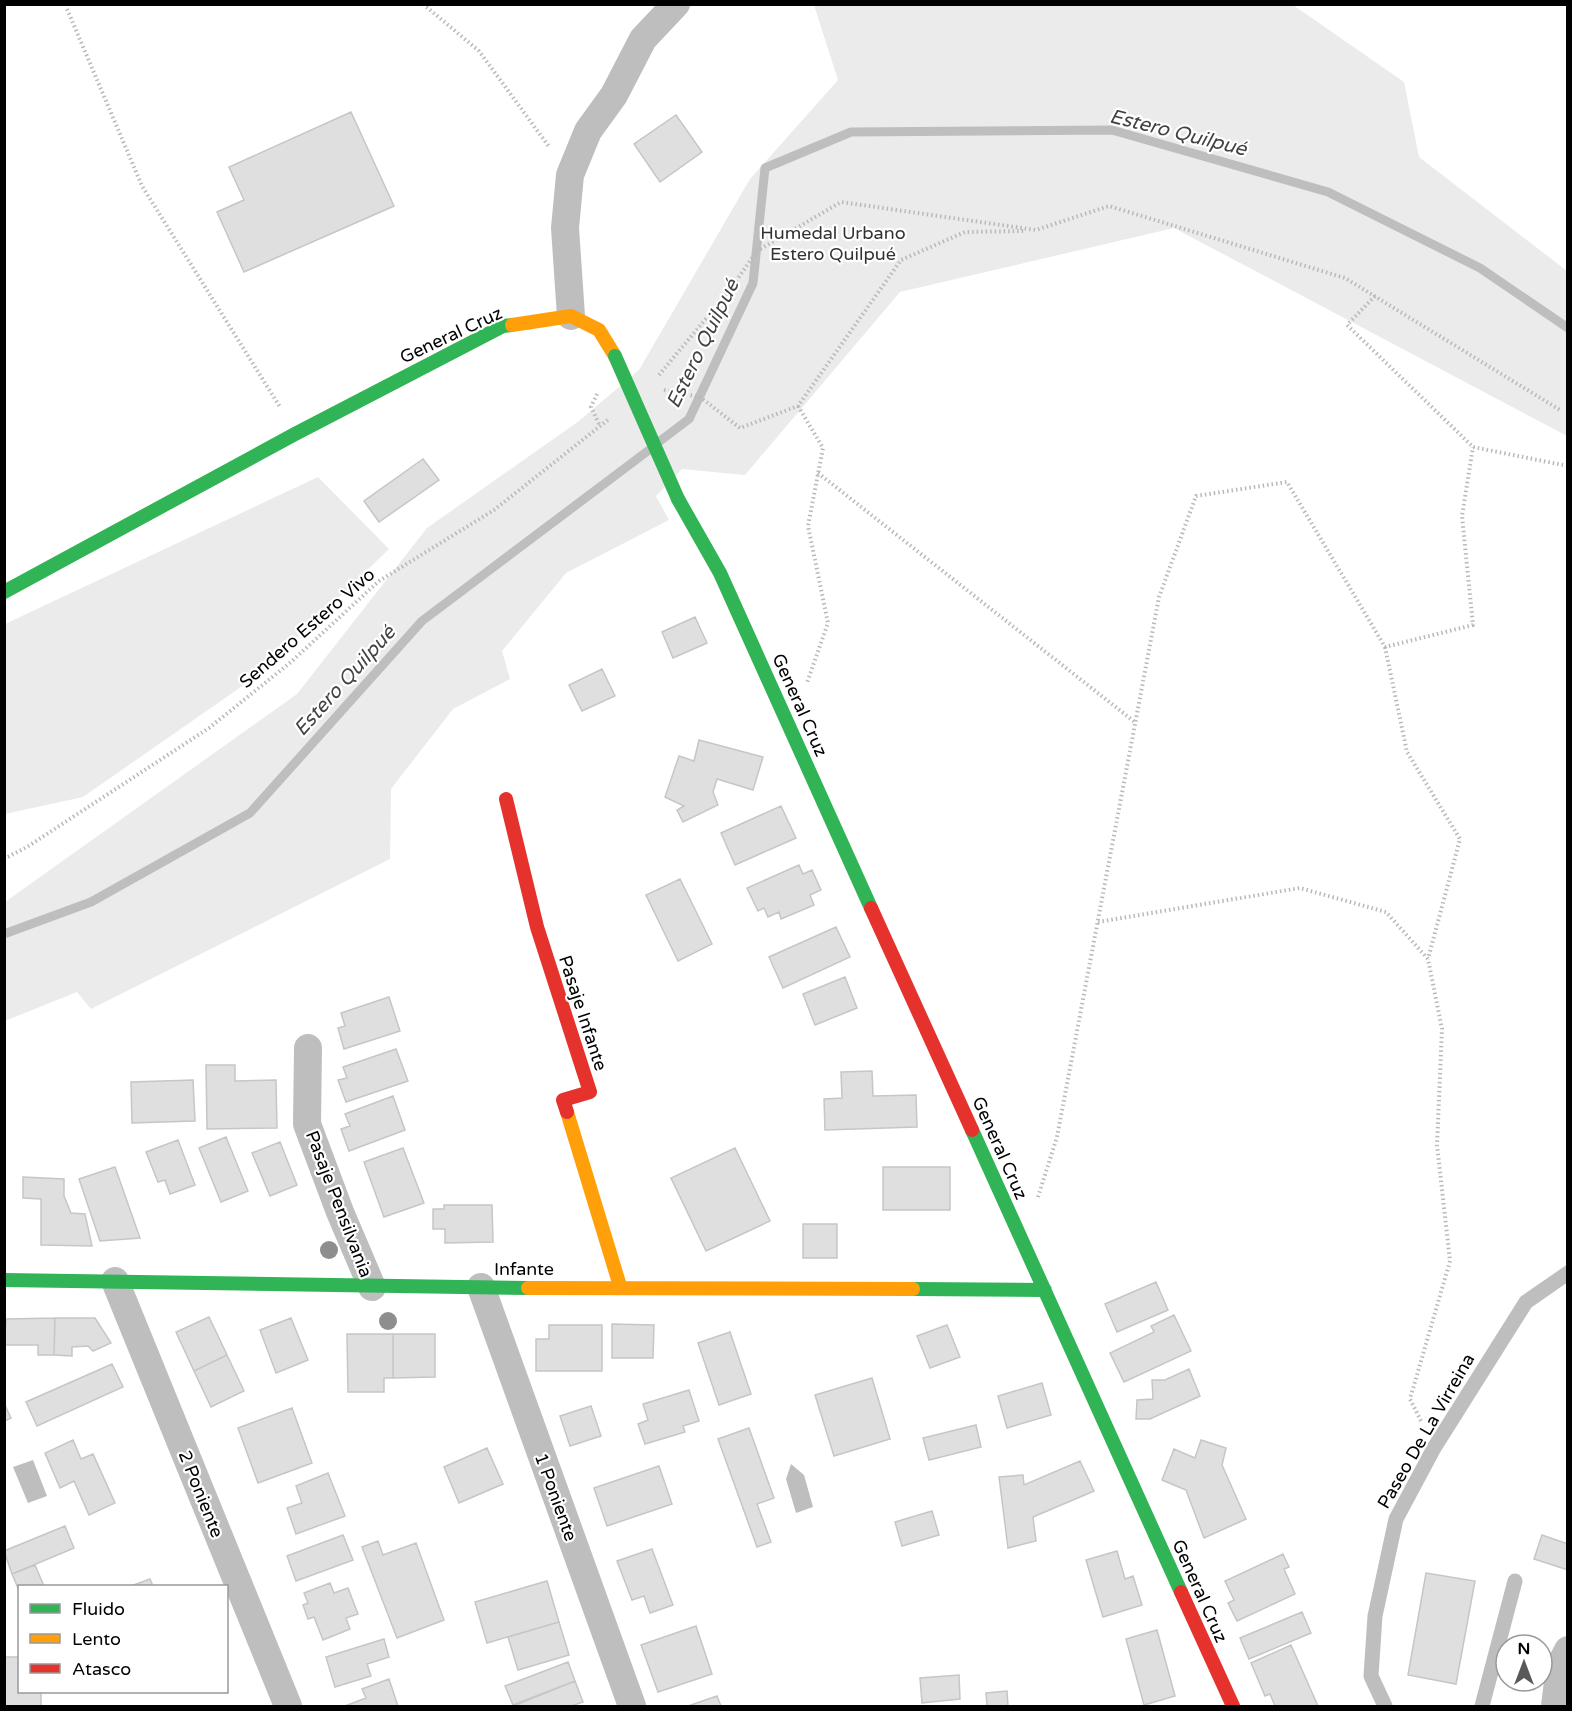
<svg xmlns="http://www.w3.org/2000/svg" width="1572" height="1711" font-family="'Varela Round',sans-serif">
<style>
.green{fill:#ebebeb}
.water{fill:#bebebe}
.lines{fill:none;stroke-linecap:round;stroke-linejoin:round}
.stream{stroke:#bebebe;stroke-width:9}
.building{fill:#dfdfdf;stroke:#c6c6c6;stroke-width:1.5}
.path{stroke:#b9b9b9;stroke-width:4;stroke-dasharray:1.5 3;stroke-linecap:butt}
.lane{stroke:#bebebe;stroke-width:15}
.street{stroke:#bebebe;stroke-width:28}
.fast{stroke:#30b455;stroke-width:14}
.slow{stroke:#ff9f0a;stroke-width:14}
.jam{stroke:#e5322d;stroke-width:14}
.fast-bridge{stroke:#30b455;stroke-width:14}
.tree{fill:#8e8e8e}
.labels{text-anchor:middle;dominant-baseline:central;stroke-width:4.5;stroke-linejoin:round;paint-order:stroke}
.park-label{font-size:18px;fill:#323232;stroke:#fff}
.street-label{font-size:18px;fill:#000;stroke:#fff}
.water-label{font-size:20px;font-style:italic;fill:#434343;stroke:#fff}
</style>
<rect width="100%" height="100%" fill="#fff"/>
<path class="green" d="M814,5H1293L1404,82L1419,157L1567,271V436L1174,228L900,292L745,475L682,469L656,496L669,520L566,573L502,651L510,679L453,709L391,789L390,859L91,1009L77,992L5,1021V902L297,694L427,528L579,421L639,370L750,179L838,80Z
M318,477L389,549L261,673L83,797L5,814V624Z"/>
<path class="water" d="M33,1460L47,1496L28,1503L13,1467Z
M791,1464L804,1475L813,1507L796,1513L786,1479Z"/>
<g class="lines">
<path class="stream" d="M660,441L689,419L753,283L765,168L851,132L1112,130L1328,192L1480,268L1568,328
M4,934L91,902L250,813L422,621L649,450"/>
</g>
<path class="building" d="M351,112L394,206L244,272L217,212L244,200L229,167Z
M676,115L702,152L660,182L634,144Z
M423,459L439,480L379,522L364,501Z
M695,617L707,643L673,658L662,632Z
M602,669L615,696L582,711L569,685Z
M699,740L763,757L753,790L717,779L713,792L718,805L683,822L677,810L684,806L665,797L679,756L694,761Z
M781,806L796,838L735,865L721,833Z
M799,865L803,874L812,870L821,890L810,895L814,905L781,919L779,912L768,917L764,908L758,911L747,888Z
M680,879L712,944L678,961L646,895Z
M836,927L850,957L783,988L769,957Z
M845,977L857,1008L815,1025L803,994Z
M389,997L400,1031L344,1049L338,1028L345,1026L341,1013Z
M396,1049L408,1081L346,1102L338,1080L347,1078L343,1067Z
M206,1065H235V1081L276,1080L277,1128L207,1129Z
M872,1071L873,1096L916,1095L917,1127L825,1130L824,1099L842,1098L841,1072Z
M193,1080L195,1121L132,1123L131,1082Z
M393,1096L405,1130L349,1151L341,1129L350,1126L345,1114Z
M226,1137L248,1191L221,1202L199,1148Z
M178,1140L195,1185L170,1194L165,1180L158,1182L146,1152Z
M280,1142L297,1185L270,1196L252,1153Z
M403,1148L424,1203L384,1217L364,1162Z
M735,1148L770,1221L706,1251L671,1178Z
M115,1167L140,1238L100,1241L79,1179Z
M883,1167H950V1210H883Z
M23,1177L64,1179V1196L71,1213L85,1214L92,1246L41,1245V1199L23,1198Z
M444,1205H492L493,1242L445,1243V1229H433V1209H444Z
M803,1224H837V1258H803Z
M1156,1282L1168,1310L1117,1332L1105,1304Z
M1174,1315L1191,1351L1124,1382L1110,1353L1154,1332L1151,1326Z
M209,1317L227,1355L194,1371L176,1332Z
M55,1318L54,1355H38V1345H4L6,1319Z
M55,1318H95L111,1343L93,1351L88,1346L72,1347V1356L54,1355Z
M291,1318L308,1360L276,1373L260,1330Z
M612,1324L654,1325L653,1358H612Z
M549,1325H602V1371H536V1339H549Z
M947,1325L960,1357L930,1368L917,1336Z
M730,1332L751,1394L719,1405L698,1343Z
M347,1334H393V1378H384V1392H348Z
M393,1334H435V1377L393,1378Z
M227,1355L244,1391L211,1407L194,1371Z
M112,1364L123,1387L37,1426L26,1402Z
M1189,1369L1200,1396L1150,1419H1136L1137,1400L1153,1399L1152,1380H1165Z
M872,1378L890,1439L834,1456L815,1395Z
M1042,1383L1051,1415L1007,1428L998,1396Z
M689,1390L699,1421L683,1426L685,1432L645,1444L638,1424L648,1420L643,1404Z
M4,1403L11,1418L4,1421Z
M591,1406L601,1436L570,1446L560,1416Z
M292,1408L312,1463L258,1483L238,1428Z
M976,1425L981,1447L929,1460L923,1438Z
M749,1428L774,1498L757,1504L771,1542L757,1547L718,1439Z
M73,1440L81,1459L93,1454L115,1503L89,1515L74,1481L60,1488L45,1453Z
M1201,1440L1226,1448L1222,1465L1246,1519L1204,1538L1186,1490L1162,1480L1174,1449L1195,1458Z
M487,1448L503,1484L459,1503L444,1467Z
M1080,1461L1094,1491L1033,1517L1036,1541L1008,1548L999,1477L1023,1475L1024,1485Z
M659,1466L672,1504L607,1526L594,1488Z
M328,1473L345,1516L296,1534L287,1508L302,1503L296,1486Z
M932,1511L939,1535L902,1546L895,1522Z
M65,1526L74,1548L12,1574L4,1551Z
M343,1535L353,1560L296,1581L287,1556Z
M1542,1535L1568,1544V1570L1534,1559Z
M378,1541L383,1555L416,1543L444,1620L397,1638L362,1547Z
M652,1549L673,1605L650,1613L644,1596L632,1600L617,1561Z
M1117,1551L1125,1579L1133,1576L1142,1605L1103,1617L1086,1560Z
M1283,1554L1289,1567L1284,1569L1295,1594L1237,1621L1228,1603L1234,1600L1225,1581Z
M35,1565L44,1586H20V1593L12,1574Z
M1426,1573L1475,1581L1456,1684L1408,1675Z
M150,1579L153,1586H131Z
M547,1581L559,1622L487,1643L475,1602Z
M330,1583L334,1593L348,1588L358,1614L346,1618L350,1629L323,1640L314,1617L308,1619L303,1605L308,1603L304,1593Z
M1302,1612L1311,1633L1249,1659L1240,1638Z
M559,1622L569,1655L518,1670L508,1637Z
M696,1626L712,1674L658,1692L641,1645Z
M1157,1630L1175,1696L1144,1705L1126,1639Z
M384,1639L389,1657L367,1664L371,1676L335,1687L326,1657Z
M1291,1645L1318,1706H1275L1270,1694L1265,1696L1251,1663Z
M4,1657H20V1692H41V1706H4Z
M568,1662L575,1681L513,1705L505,1686Z
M959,1675L960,1699L922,1703L920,1678Z
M389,1679L398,1706H345L366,1698L362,1689Z
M575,1681L583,1702L571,1706H513Z
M1007,1691L1008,1706H987L986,1693Z
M717,1696L721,1706H688Z"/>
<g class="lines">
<path class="path" d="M423,4L479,51L550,148
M67,9L142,186L280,407
M1375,296L1347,325L1473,447L1568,466
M659,375L729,291L757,251L841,202L1036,230L1109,206L1345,278L1560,410
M664,390L700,397L740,428L798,406L901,260L965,232L1024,231
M597,394L591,407L600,426
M798,406L823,448L808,526L828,623L807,683
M818,473L1136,723
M1385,647L1407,752L1460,839L1428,959
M4,859L27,847L209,728L291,662L379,581L494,510L609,419
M1098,922L1300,888L1386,912L1428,959L1442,1029L1437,1145L1450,1261L1410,1399L1422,1423
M1038,1197L1057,1137L1159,597L1196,496L1287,482L1385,647L1473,625L1462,516L1473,447"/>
<path class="lane" d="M1385,1706L1371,1676L1375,1616L1396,1519L1434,1448L1526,1302L1568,1273
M1482,1706L1515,1581"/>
<path class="street" d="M571,316L565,228L570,175L588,131L614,95L643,39L676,4
M308,1048L307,1124L340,1212L372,1287
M115,1281L288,1706
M481,1287L632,1706
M1555,1706L1560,1666L1568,1650"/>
<path class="fast" d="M678,499L720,573L871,908
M4,592L295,434L503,326L512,325
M972,1130L1181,1592
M4,1280L528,1288
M913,1289L1045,1290"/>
<path class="slow" d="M512,325L571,316L599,330L615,356
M567,1112L620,1286
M528,1288L913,1289"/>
<path class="jam" d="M506,799L537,927L590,1092L563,1100L567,1112
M871,908L972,1130
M1181,1592L1233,1706"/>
<path class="fast-bridge" d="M615,356L678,499"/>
</g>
<g class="tree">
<circle cx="329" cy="1250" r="9"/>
<circle cx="388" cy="1321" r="9"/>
</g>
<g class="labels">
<g class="park-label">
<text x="833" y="233">Humedal Urbano<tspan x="833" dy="21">Estero Quilpué</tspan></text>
</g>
<g class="street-label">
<text transform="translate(451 335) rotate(-25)">General Cruz</text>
<text transform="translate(307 628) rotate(-41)">Sendero Estero Vivo</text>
<text transform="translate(800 705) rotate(66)">General Cruz</text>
<text transform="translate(583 1013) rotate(72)">Pasaje Infante</text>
<text transform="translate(1000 1148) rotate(66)">General Cruz</text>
<text transform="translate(339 1204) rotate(69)">Pasaje Pensilvania</text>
<text x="524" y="1269">Infante</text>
<text transform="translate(1426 1431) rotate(-60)">Paseo De La Virreina</text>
<text transform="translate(201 1494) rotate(68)">2 Poniente</text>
<text transform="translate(556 1497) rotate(70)">1 Poniente</text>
<text transform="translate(1200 1591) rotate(66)">General Cruz</text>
</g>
<g class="water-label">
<text transform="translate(1178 133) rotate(14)">Estero Quilpué</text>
<text transform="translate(703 344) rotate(-64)">Estero Quilpué</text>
<text transform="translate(345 681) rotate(-48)">Estero Quilpué</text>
</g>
</g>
<rect width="1572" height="1711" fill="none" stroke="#000000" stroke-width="12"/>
<rect x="18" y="1585" width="210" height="108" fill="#ffffff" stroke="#999999" stroke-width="1.5"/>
<rect x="30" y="1604" width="30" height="9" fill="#30b455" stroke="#999999" stroke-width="1.5"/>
<text x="72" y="1615" font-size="18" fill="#000000">Fluido</text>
<rect x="30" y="1634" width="30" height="9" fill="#ff9f0a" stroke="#999999" stroke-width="1.5"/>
<text x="72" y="1645" font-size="18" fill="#000000">Lento</text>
<rect x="30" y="1664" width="30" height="9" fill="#e5322d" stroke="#999999" stroke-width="1.5"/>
<text x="72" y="1675" font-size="18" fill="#000000">Atasco</text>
<g transform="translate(1524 1663)"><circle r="28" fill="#ffffff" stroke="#999999" stroke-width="1.5"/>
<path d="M0-4.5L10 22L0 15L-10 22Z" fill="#595959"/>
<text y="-9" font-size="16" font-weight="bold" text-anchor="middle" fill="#000000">N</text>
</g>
</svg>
